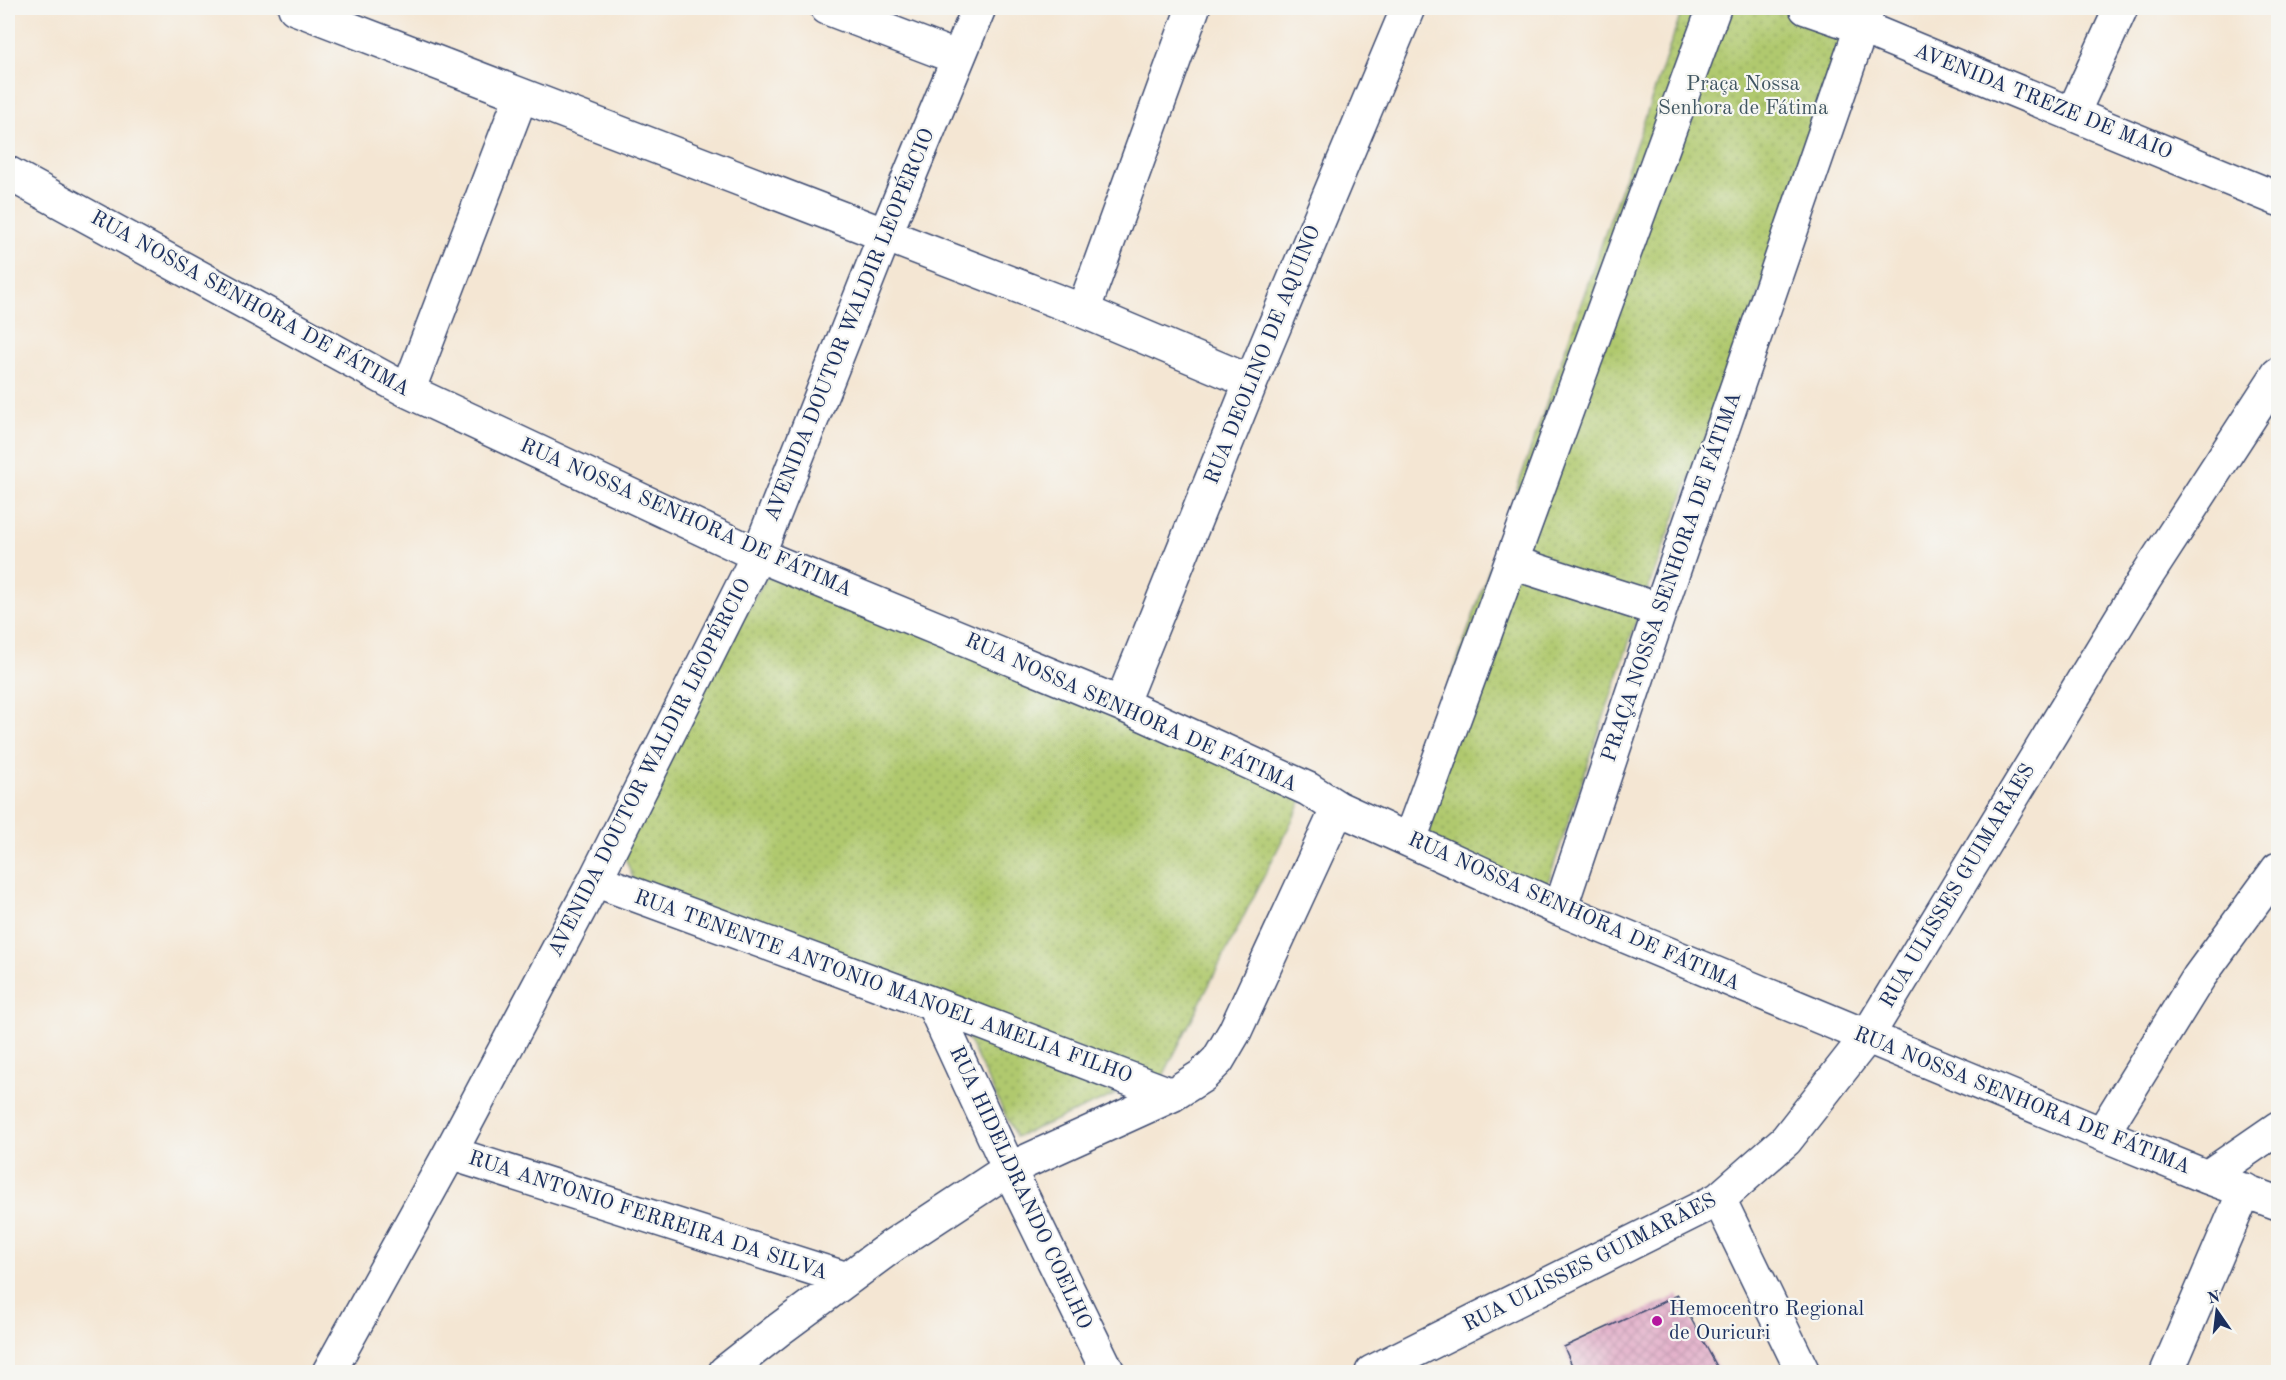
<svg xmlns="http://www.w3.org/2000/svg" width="2286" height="1380" font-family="'Old Standard TT',serif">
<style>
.park{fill:url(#park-dots);stroke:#667c66;stroke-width:1.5}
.building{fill:url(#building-cross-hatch)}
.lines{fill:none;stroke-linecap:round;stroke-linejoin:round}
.street-casing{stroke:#3c4a70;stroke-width:36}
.street{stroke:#fff;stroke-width:33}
.poi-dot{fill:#b5179e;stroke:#f6f6f2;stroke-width:2}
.labels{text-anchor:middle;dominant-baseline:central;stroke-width:4.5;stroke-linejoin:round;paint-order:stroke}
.park-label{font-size:21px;fill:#405662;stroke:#f6f6f2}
.street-label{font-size:21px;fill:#1b2f5e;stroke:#f6f6f2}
.poi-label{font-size:21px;fill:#1b2f5e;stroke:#f6f6f2;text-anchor:start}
</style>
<defs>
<pattern id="park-dots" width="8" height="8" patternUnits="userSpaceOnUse" patternTransform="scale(1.5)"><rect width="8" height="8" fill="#b0c96e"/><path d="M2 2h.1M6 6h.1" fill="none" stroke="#8ea45e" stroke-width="1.8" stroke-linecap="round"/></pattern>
<pattern id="building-cross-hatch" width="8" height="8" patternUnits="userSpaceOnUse" patternTransform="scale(1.5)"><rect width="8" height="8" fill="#e2adc8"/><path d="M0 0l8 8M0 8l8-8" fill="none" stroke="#c195ae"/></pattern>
</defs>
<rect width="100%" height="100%" fill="#f6f6f2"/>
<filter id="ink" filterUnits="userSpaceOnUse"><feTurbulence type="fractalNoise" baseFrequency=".0167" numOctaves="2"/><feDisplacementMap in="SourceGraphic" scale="12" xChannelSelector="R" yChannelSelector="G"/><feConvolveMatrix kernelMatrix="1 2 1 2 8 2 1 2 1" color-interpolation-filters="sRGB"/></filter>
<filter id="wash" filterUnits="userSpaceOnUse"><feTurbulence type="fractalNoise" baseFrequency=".008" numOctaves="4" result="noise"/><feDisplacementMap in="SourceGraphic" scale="24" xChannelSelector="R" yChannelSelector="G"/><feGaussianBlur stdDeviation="1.35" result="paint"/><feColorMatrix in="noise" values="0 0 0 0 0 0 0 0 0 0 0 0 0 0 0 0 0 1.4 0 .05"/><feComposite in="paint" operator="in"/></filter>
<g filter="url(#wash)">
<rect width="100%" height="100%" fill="#f4e6d3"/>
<path class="park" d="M1683,8H1815L1864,18L1642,604L1547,885L1395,842Z
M775,562L1308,789L1159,1084L640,896L617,837Z
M965,1033L1117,1094L1016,1137Z"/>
<g id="blocks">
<path class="building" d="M1678,1295L1720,1372H1575L1564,1347Z"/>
</g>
</g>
<g filter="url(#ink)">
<use href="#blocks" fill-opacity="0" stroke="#3c4a70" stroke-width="1.5"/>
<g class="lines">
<defs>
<path id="street" d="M295,8L1083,311L1251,382
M827,8L958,58
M1806,8L1861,27L2278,199
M2073,113L2121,8
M8,173L408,391L758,555L1121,704L1308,789L1338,808L1560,909L2102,1134L2207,1177L2278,1203
M1083,311L1193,8
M408,391L521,96
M1513,563L1660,610
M1121,704L1251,382L1408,8
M1410,839L1714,8
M595,880L933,1004L1172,1095
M1560,909L1660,610L1868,8
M933,1004L1009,1169L1108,1372
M2102,1134L2199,977L2278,869
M450,1153L847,1279
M2207,1177L2278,1128
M1719,1199L1803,1372
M329,1372L450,1153L595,880L758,555L885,235L979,8
M725,1372L777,1331L892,1246L1009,1169L1172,1095L1202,1076L1218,1060L1235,1031L1338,808
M1372,1372L1719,1199L1786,1140L1866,1038L2146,577L2278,374
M2167,1372L2245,1190"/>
</defs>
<use href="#street" class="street-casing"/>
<use href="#street" class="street"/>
</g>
</g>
<circle class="poi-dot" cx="1657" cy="1321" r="6"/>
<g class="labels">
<g class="park-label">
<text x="1743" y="84">Praça Nossa<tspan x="1743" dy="24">Senhora de Fátima</tspan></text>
</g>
<g class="street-label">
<text transform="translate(2043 102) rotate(22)">AVENIDA TREZE DE MAIO</text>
<text transform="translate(250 304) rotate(29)">RUA NOSSA SENHORA DE FÁTIMA</text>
<text transform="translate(850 325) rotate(-68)">AVENIDA DOUTOR WALDIR LEOPÉRCIO</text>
<text transform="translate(1263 355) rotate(-68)">RUA DEOLINO DE AQUINO</text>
<text transform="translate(686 518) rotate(24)">RUA NOSSA SENHORA DE FÁTIMA</text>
<text transform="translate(1672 577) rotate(-71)">PRAÇA NOSSA SENHORA DE FÁTIMA</text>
<text transform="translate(1131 713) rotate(24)">RUA NOSSA SENHORA DE FÁTIMA</text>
<text transform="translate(650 768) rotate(-63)">AVENIDA DOUTOR WALDIR LEOPÉRCIO</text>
<text transform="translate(1958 886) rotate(-59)">RUA ULISSES GUIMARÃES</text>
<text transform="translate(1574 912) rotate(24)">RUA NOSSA SENHORA DE FÁTIMA</text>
<text transform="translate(883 987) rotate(20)">RUA TENENTE ANTONIO MANOEL AMELIA FILHO</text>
<text transform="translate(2022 1101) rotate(22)">RUA NOSSA SENHORA DE FÁTIMA</text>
<text transform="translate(1020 1188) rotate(65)">RUA HIDELDRANDO COELHO</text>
<text transform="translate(648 1216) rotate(18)">RUA ANTONIO FERREIRA DA SILVA</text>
<text transform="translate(1590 1263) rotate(-27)">RUA ULISSES GUIMARÃES</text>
</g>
<g class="poi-label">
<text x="1669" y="1309">Hemocentro Regional<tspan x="1669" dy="24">de Ouricuri</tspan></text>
</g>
</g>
<rect width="2286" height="1380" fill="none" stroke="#f6f6f2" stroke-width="30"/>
<g transform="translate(2217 1311) rotate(346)" stroke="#f6f6f2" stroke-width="4.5" paint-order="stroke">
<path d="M0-4.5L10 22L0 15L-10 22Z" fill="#1b2f5e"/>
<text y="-9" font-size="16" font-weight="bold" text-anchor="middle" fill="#1b2f5e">N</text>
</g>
</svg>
